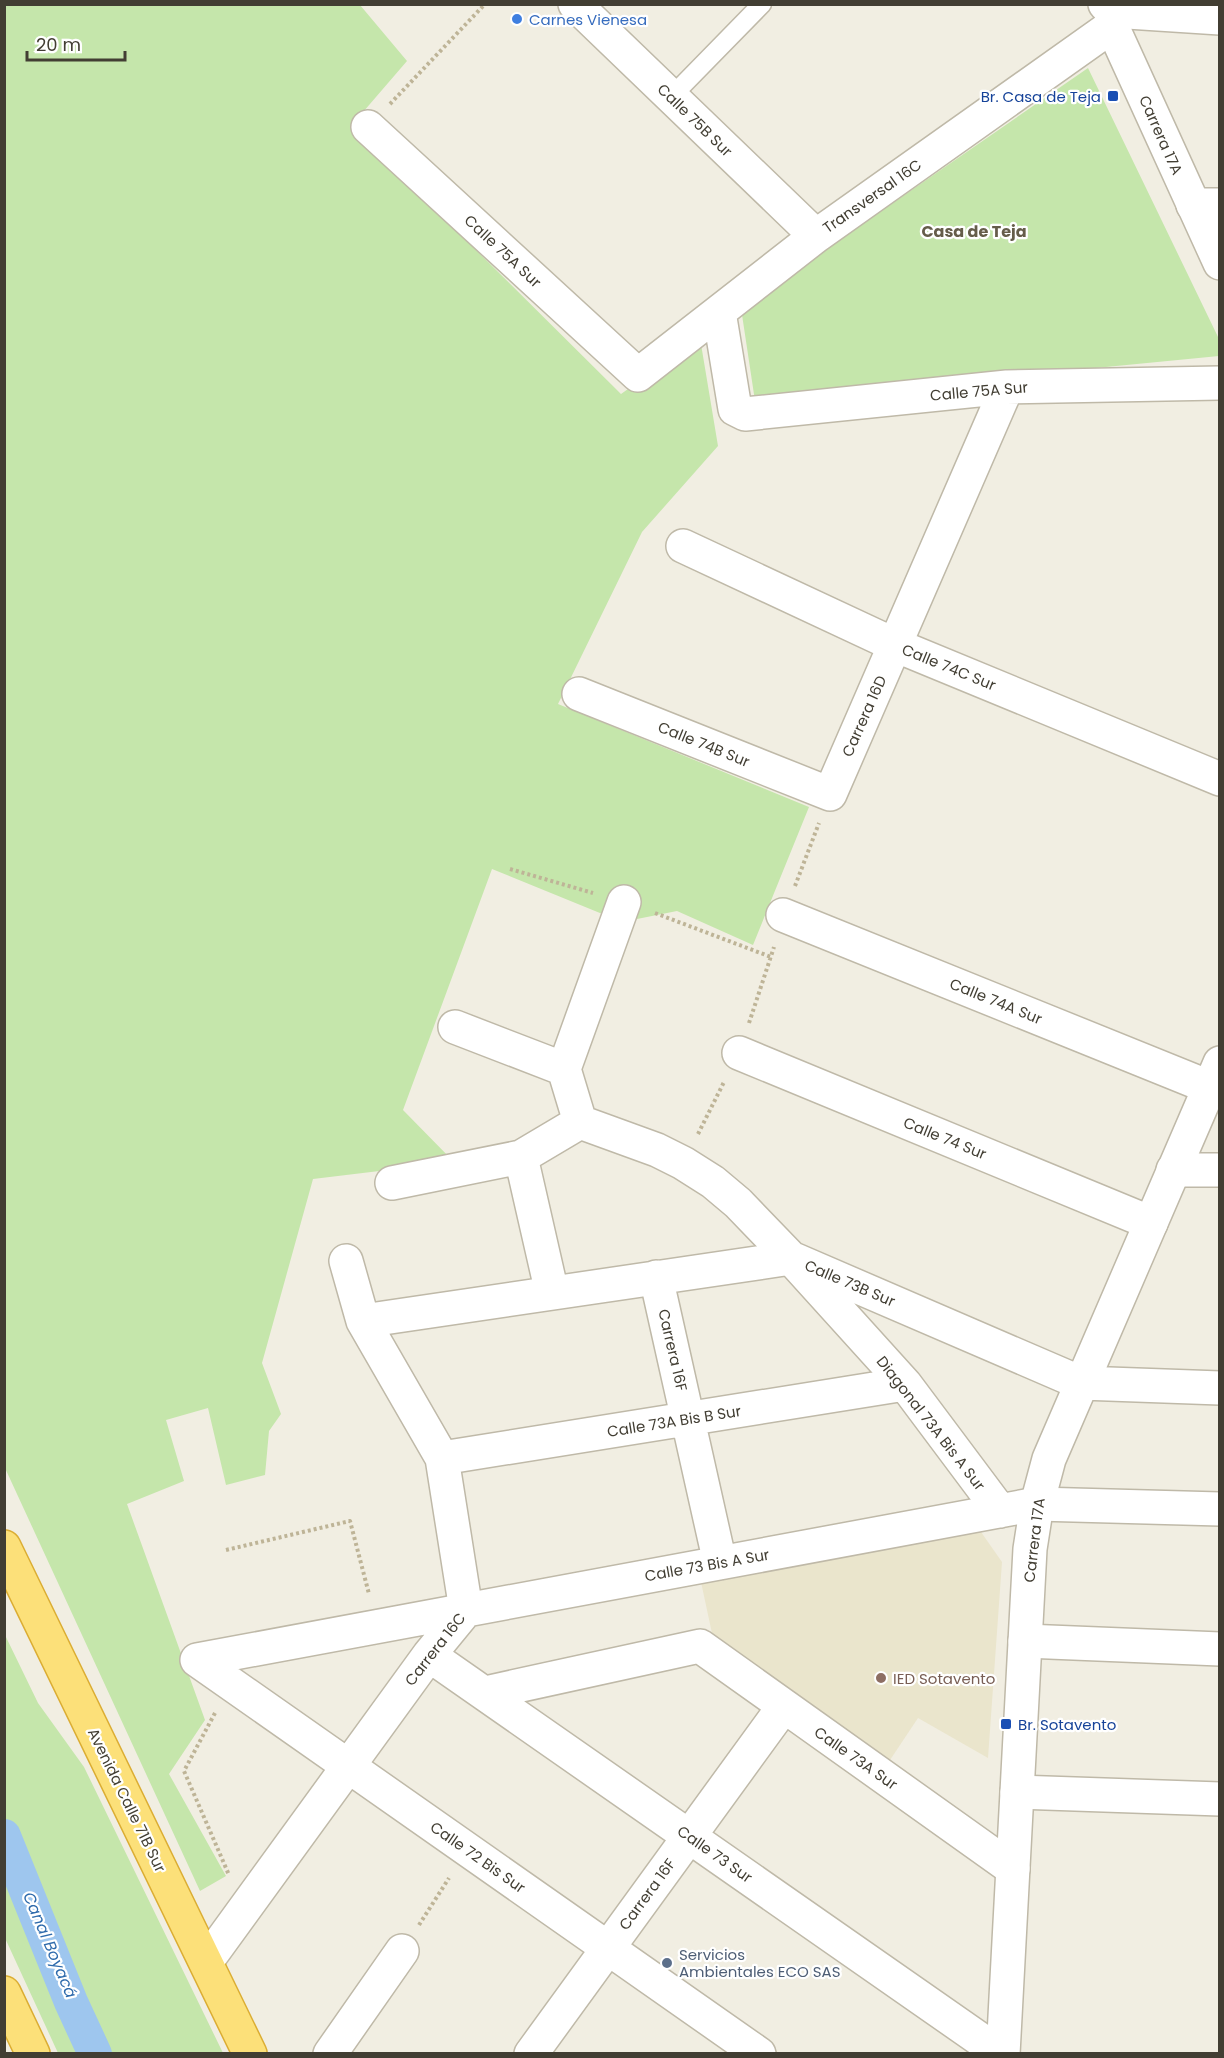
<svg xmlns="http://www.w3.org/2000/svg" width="1224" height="2058" font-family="Poppins,sans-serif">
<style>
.education{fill:#eae5cc}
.green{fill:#c5e6ab}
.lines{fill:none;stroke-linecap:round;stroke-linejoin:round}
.canal{stroke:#9ec6ee;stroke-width:34}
.service-casing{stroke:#bfb9a8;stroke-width:21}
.minor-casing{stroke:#bfb9a8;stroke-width:36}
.tertiary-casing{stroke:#bfb9a8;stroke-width:36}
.trunk-casing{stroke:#dbad33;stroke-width:36}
.path{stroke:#beb497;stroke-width:4;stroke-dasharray:3 3;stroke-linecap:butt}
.service{stroke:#fff;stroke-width:18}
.minor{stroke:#fff;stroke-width:33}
.tertiary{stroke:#fff;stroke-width:33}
.trunk{stroke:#fce079;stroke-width:33}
.shop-dot{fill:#3f7fe0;stroke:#fff;stroke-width:2}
.transit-dot{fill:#1a4fb4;stroke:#fff;stroke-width:2}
.education-dot{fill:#8d6e63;stroke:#fff;stroke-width:2}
.service-dot{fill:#5c6f8a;stroke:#fff;stroke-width:2}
.labels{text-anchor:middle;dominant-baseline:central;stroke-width:4.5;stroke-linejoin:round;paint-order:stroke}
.shop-label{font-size:15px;fill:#366cbe;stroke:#fff;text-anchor:start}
.transit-label{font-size:15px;fill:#164399;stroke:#fff;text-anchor:end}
.street-label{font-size:15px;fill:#423e33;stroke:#fff}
.education-label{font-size:15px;fill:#785e54;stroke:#fff;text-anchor:start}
.service-label{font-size:15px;fill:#4e5e75;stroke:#fff;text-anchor:start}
.neighbourhood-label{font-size:16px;font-weight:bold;fill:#655d4a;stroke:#fff}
.water-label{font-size:16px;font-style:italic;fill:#2f6bac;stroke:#fff}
</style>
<rect width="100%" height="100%" fill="#f1eee2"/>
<path class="education" d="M981,1532L1002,1562L988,1758L918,1718L888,1763L713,1638L701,1582Z"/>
<path class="green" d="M4,5H360L407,61L351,126L621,394L700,338L718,446L642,532L558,704L809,807L753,945L677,911L622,922L492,869L403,1110L454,1162L313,1179L262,1363L281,1414L269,1431L265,1475L226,1485L208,1408L166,1420L184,1481L127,1504L205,1720L169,1774L226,1876L200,1891L5,1468Z
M1088,68L1219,339V356L755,401L741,308Z
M5,1635L38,1703L84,1767L223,2053H58L5,1938Z"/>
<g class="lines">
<path class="canal" d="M4,1836L71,2002L95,2054"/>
<defs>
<path id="service" d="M671,97L762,4"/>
<path id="minor" d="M575,4L816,236
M1105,4L1112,11L1220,18
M368,127L638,375L816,236L1112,26
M1193,205H1220
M719,312L735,409L745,414L1007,387L1220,383
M683,546L895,645L1220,779
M579,694L830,794L1007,387
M783,915L1209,1087
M455,1027L564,1069
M739,1053L1151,1223
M580,1122L657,1150L683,1163L713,1182L738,1203L791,1258L905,1384L1000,1511
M580,1122L564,1069L624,902
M521,1157L552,1293
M1173,1170H1220
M392,1183L521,1157L580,1122
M656,1277L720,1563
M363,1321L791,1258L1081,1383
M442,1458L905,1384
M1025,1641L1220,1649
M429,1655L1001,2054
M197,1660L1037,1504L1220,1509
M197,1660L759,2054
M485,1693L700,1646L1013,1869
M1017,1792L1220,1799
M206,1962L429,1655L466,1610L442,1458L363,1321L346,1261
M330,2054L402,1951
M531,2054L784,1706"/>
<path id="tertiary" d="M1115,4L1112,11V26L1220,263
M1081,1383L1220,1388
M1003,2054L1030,1549L1037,1504L1049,1459L1220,1063"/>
<path id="trunk" d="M4,1547L250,2054
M4,1993L33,2054"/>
</defs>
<use href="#service" class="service-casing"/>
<use href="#minor" class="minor-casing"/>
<use href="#tertiary" class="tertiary-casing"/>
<use href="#trunk" class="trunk-casing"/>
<path class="path" d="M390,104L485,4
M510,869L593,893
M795,886L819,823
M655,913L771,957
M749,1023L774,947
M698,1134L724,1082
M226,1550L350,1521L369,1594
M215,1713L184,1771L229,1875
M419,1925L449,1878"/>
<use href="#service" class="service"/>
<use href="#minor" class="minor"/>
<use href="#tertiary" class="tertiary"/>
<use href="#trunk" class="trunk"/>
</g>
<circle class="shop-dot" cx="517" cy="19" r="6"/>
<g class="transit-dot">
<rect x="1107" y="90" width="12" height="12" rx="3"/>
<rect x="1000" y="1718" width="12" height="12" rx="3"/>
</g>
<circle class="education-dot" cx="881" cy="1678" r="6"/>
<circle class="service-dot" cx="667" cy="1963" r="6"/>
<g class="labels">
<g class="shop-label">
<text x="529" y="19">Carnes Vienesa</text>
</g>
<g class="transit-label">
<text x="1101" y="96">Br. Casa de Teja</text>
<text x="1018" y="1724" text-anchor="start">Br. Sotavento</text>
</g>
<g class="street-label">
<text transform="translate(695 120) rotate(44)">Calle 75B Sur</text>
<text transform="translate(1161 135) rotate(66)">Carrera 17A</text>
<text transform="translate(872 196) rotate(-35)">Transversal 16C</text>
<text transform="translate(503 251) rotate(43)">Calle 75A Sur</text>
<text transform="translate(979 391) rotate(-5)">Calle 75A Sur</text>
<text transform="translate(949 667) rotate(22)">Calle 74C Sur</text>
<text transform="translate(864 716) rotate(-66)">Carrera 16D</text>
<text transform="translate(704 744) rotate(22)">Calle 74B Sur</text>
<text transform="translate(996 1001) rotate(22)">Calle 74A Sur</text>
<text transform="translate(945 1138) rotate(22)">Calle 74 Sur</text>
<text transform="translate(850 1283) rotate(23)">Calle 73B Sur</text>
<text transform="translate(673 1350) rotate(77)">Carrera 16F</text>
<text transform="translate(674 1421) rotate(-9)">Calle 73A Bis B Sur</text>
<text transform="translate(931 1423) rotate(52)">Diagonal 73A Bis A Sur</text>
<text transform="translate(1034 1540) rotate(-83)">Carrera 17A</text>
<text transform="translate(707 1565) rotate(-10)">Calle 73 Bis A Sur</text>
<text transform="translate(435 1649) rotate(-52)">Carrera 16C</text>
<text transform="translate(856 1758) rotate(35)">Calle 73A Sur</text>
<text transform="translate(127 1800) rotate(64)">Avenida Calle 71B Sur</text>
<text transform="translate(715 1854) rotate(35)">Calle 73 Sur</text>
<text transform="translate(478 1857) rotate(35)">Calle 72 Bis Sur</text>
<text transform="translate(647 1894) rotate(-54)">Carrera 16F</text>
</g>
<g class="education-label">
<text x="893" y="1678">IED Sotavento</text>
</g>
<g class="service-label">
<text x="679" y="1954">Servicios<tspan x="679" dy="17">Ambientales ECO SAS</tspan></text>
</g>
<g class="neighbourhood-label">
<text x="974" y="231">Casa de Teja</text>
</g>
<g class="water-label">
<text transform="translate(50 1945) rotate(67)">Canal Boyacá</text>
</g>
</g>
<rect width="1224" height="2058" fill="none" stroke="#423e33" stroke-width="12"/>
<path d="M27 51v9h98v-9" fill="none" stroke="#423e33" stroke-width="3"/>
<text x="36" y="51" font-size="18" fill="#423e33" stroke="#ffffff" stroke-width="4.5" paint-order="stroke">20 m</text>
</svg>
